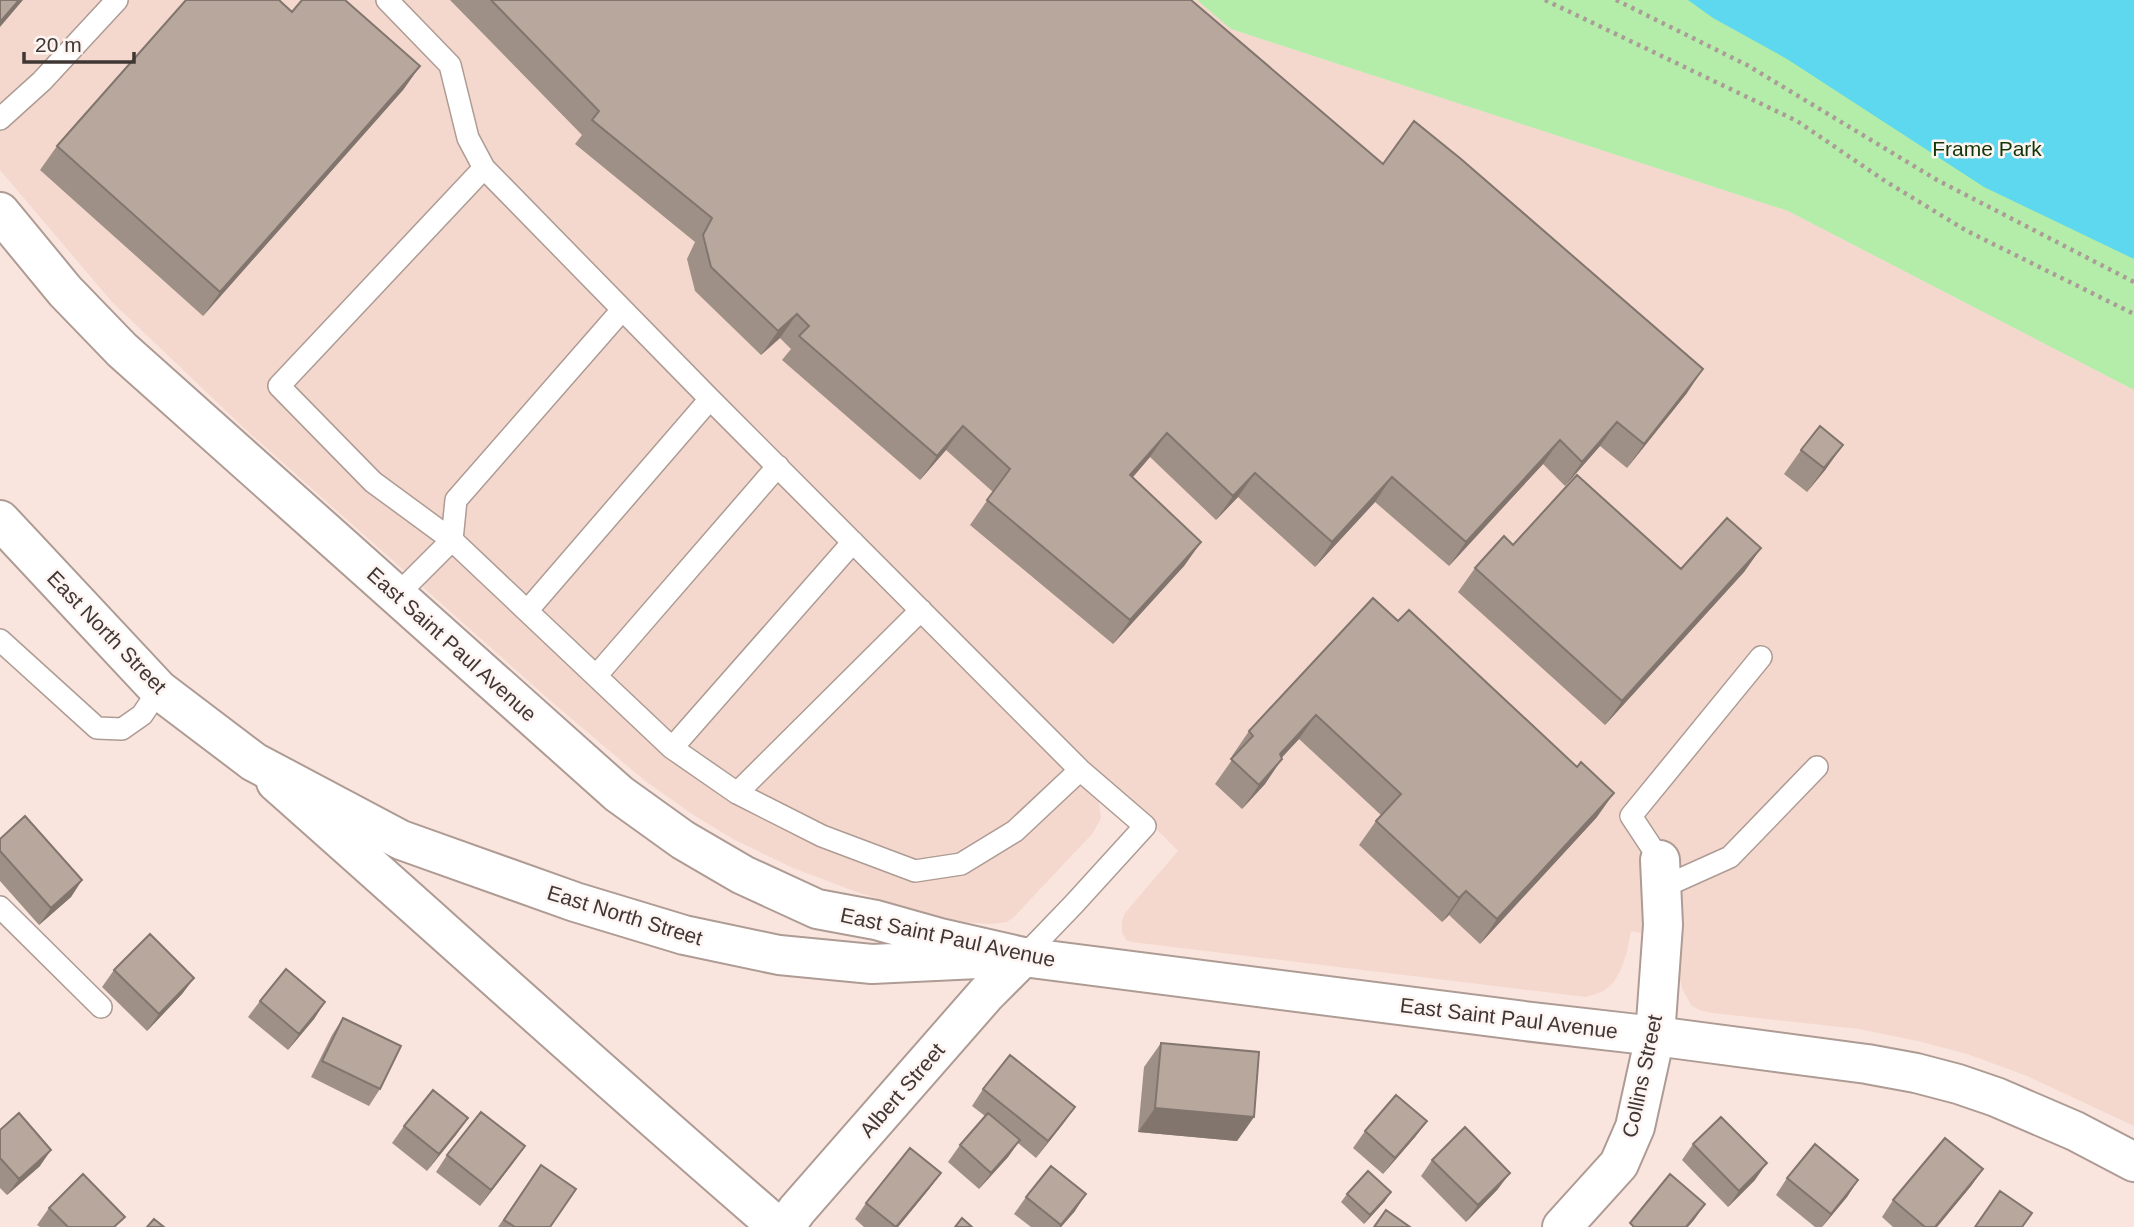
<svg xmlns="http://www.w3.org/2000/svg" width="2134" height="1227" font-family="Arial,sans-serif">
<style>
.built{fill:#f4d8cd}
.green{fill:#b3eda9}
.water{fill:#5dd8ef}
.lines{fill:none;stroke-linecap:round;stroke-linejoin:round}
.service-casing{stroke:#ad9b94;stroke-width:24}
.minor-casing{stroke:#ad9b94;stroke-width:42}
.tertiary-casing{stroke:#ad9b94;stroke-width:42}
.secondary-casing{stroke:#ad9b94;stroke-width:42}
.path{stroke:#ab9c97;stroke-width:4.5;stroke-dasharray:3.5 5;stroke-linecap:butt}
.service{stroke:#fff;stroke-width:21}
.minor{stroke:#fff;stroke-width:38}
.tertiary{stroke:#fff;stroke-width:38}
.secondary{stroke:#fff;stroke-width:38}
.wall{fill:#9e9087}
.shaded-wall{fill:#81756e}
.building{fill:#b8a79d;stroke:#81756e;stroke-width:2}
.labels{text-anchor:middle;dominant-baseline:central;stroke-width:5;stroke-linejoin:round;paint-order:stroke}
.park-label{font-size:21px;fill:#103708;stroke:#fef5f2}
.street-label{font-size:21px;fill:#3f3734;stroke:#fef5f2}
</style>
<rect width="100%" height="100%" fill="#f9e5de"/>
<path class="built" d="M0,0H1197L1231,29L1788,211L2134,390V1126L2027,1076L1970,1055L1922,1042L1859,1029L1712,1013L1699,1010L1691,1005L1682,988L1678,967L1679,942L1631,931L1627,952L1621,969L1614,982L1604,991L1586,997L1132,942L1126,940L1122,932V920L1125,913L1178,851L1112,784L1098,797L1101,818L1093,833L1014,917L1007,922L990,924L963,922L910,909L854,891L793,868L733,839L692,814L644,780L553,703L245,429L112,302L0,170Z"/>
<path class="green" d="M1197,0H2134V390L1788,211L1231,29Z"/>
<path class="water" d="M1688,0H2134V259L1984,187L1787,59L1713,18Z"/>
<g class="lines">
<defs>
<path id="service" d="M387,0L450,65L468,138L484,168L710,399L1080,770L1145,826L1074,904L1023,957
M0,119L42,81L117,0
M484,168L279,386L373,482L452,540L672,748L737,793L822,836L915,871L961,864L1015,831L1080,770
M397,595L452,540L456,500L622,310
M527,611L710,399
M0,640L97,728L122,729L142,715L159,690
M596,676L778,466
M672,748L853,542
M737,793L921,610
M1660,860L1631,816L1761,657
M1661,888L1730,857L1817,767
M0,907L101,1007"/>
<path id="minor" d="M785,1227L797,1210L986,994L1023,957
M1562,1227L1619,1164L1635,1127L1655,1036L1663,925L1660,860"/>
<path id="tertiary" d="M276,782C443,930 609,1081 778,1227"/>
<path id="secondary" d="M0,212L65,291L122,350L619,794L683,840L743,875L817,909L876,920L940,938L1023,957L1524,1021L1655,1036L1867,1064L1916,1073L1958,1084L1996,1097L2075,1131L2134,1162
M0,520L159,690L254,762L401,840L575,902L684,935L779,955L872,964L978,959"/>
</defs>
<use href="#service" class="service-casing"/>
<use href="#minor" class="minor-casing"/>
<use href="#tertiary" class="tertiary-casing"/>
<use href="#secondary" class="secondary-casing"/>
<path class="path" d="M1545,0L1797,121L1885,181L1967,231L2134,314
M1616,0L1747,65L1937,180L2134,282"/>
<use href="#service" class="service"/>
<use href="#minor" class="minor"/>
<use href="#tertiary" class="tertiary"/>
<use href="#secondary" class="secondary"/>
</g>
<path class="wall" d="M450,0H1191L1383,164L1687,393L1627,468L1600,446L1565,486L1543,464L1449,566L1375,502L1315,567L1238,497L1216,520L1150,457L1133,477L1201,542L1184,566L1113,644L970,525L993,492L946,450L920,480L782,360L791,349L780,338L761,355L695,291L687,259L695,242L575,144L582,135Z
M292,12L420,66L403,90L203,316L40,170L57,146Z
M1801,450L1826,469L1807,492L1784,474Z
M1513,545L1681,569L1761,548L1744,572L1605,725L1458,592L1475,568Z
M1373,598L1597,817L1480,944L1449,915L1442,922L1359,845L1376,821L1381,815L1299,739L1281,758L1265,784L1242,809L1215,784L1234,757L1232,756L1249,731Z
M0,839L82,880L71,897L39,925L0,881Z
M114,970L194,978L182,994L147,1031L102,987Z
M260,1001L325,1002L314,1019L288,1050L248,1017Z
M343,1018L380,1089L369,1106L311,1077L332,1035Z
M1161,1043L1254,1117L1237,1141L1138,1132L1144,1067Z
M983,1089L1075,1107L1036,1158L1018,1143L1008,1157L979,1189L948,1162L960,1145L985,1116L972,1106Z
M468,1118L427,1171L392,1143L404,1126Z
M1427,1121L1415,1137L1383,1174L1353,1148L1365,1131Z
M0,1130L40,1166L7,1195L0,1188Z
M1693,1144L1755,1180L1728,1207L1682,1160Z
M447,1155L513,1163L480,1206L436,1172Z
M1432,1160L1498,1189L1466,1222L1421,1176Z
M541,1165L550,1227H498Z
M1983,1169L1971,1186L1937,1227H1893L1882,1217L1893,1200Z
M941,1173L929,1189L898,1227H864L855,1219L866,1203Z
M1787,1178L1858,1180L1847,1197L1822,1227H1815L1776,1195Z
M1347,1194L1385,1201L1364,1224L1341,1202Z
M1026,1197L1075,1211L1061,1227H1031L1014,1214Z
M49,1208L117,1227H40L37,1225Z"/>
<path class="shaded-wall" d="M19,0H23L0,27V22Z
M420,66L403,90L203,316L220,292Z
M797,314L780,338L761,355L778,331Z
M1703,369L1687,393L1627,468L1644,444Z
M1617,422L1600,446L1565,486L1582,462Z
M963,426L946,450L920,480L937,456Z
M1167,433L1150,457L1114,499L1130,475Z
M1560,440L1543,464L1449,566L1466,542Z
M1843,445L1826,469L1807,492L1824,468Z
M1255,473L1238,497L1216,520L1233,496Z
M1392,477L1375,502L1315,567L1332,542Z
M1201,542L1184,566L1113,644L1130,620Z
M1761,548L1744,572L1605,725L1622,701Z
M1316,715L1299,739L1263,778L1280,754Z
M1282,759L1265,784L1242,809L1259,785Z
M1614,793L1597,817L1480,944L1497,919Z
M82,880L71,897L39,925L51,908Z
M1466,891L1449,915L1442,922L1459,898Z
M194,978L182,994L147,1031L159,1014Z
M325,1002L314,1019L288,1050L299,1034Z
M1075,1107L1063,1124L1036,1158L1048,1141Z
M1155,1108L1254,1117L1237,1141L1138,1132Z
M468,1118L456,1135L427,1171L439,1154Z
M1427,1121L1415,1137L1383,1174L1395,1158Z
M1020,1140L1008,1157L979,1189L991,1173Z
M525,1146L513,1163L480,1206L491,1190Z
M51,1150L40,1166L7,1195L19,1179Z
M1767,1163L1755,1180L1728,1207L1739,1191Z
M1983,1169L1971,1186L1937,1227H1935Z
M941,1173L929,1189L898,1227H896Z
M1510,1173L1498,1189L1466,1222L1478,1205Z
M1858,1180L1847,1197L1822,1227L1831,1214Z
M1391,1192L1385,1201L1364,1224L1370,1215Z
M1086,1194L1075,1211L1061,1227H1059Z
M1705,1204L1694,1220L1688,1227H1686Z"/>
<path class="building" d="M0,0H19L0,22Z
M186,0H279L292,12L302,0H345L420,66L220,292L57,146Z
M491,0H1191L1383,164L1414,121L1461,159L1703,369L1644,444L1617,422L1582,462L1560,440L1466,542L1392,477L1332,542L1255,473L1233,496L1167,433L1130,475L1201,542L1130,620L987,500L1010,469L963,426L937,456L799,336L809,326L797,314L778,331L711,267L703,235L712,218L592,120L599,111Z
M1820,426L1843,445L1824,468L1801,450Z
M1577,475L1681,569L1727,518L1761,548L1622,701L1475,568L1504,536L1513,545Z
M1373,598L1398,621L1409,610L1577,767L1581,762L1614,793L1497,919L1466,891L1459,898L1376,821L1401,794L1316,715L1280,754L1282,759L1259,785L1231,759L1253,736L1249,731Z
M25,816L82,880L51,908L0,851V839Z
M150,934L194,978L159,1014L114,970Z
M286,969L325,1002L299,1034L260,1001Z
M343,1018L401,1046L380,1089L322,1061Z
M1161,1043L1259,1052L1254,1117L1155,1108Z
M1010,1055L1075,1107L1048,1141L983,1089Z
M433,1090L468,1118L439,1154L404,1126Z
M1396,1095L1427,1121L1395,1158L1365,1131Z
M481,1112L525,1146L491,1190L447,1155Z
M19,1113L51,1150L19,1179L0,1158V1130Z
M988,1113L1020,1140L991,1173L960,1145Z
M1721,1117L1767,1163L1739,1191L1693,1144Z
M1465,1127L1510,1173L1478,1205L1432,1160Z
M1945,1138L1983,1169L1935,1227H1925L1893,1200Z
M1815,1144L1858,1180L1831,1214L1787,1178Z
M910,1148L941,1173L896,1227L866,1203Z
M541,1165L576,1189L550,1227H515L504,1220Z
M1051,1166L1086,1194L1061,1225L1026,1197Z
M1368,1171L1391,1192L1370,1215L1347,1194Z
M83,1174L125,1217L114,1227H68L49,1208Z
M1670,1174L1705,1204L1686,1227H1634L1630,1223Z
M2000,1191L2032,1213L2022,1227H1975Z
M1386,1210L1410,1227H1374Z
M962,1218L972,1227H955Z
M154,1219L164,1227H147Z"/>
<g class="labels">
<g class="park-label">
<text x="1987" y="148">Frame Park</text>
</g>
<g class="street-label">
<text transform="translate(107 632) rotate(46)">East North Street</text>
<text transform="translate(452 644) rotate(42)">East Saint Paul Avenue</text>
<text transform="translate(625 915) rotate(17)">East North Street</text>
<text transform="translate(948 937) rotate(12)">East Saint Paul Avenue</text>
<text transform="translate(1509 1018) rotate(7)">East Saint Paul Avenue</text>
<text transform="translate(1642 1076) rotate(-78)">Collins Street</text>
<text transform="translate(902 1090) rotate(-49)">Albert Street</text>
</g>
</g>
<path d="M24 52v10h110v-10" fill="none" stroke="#3f3734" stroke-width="3.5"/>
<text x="35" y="52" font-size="21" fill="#3f3734" stroke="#fef5f2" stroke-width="5" paint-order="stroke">20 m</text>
</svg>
